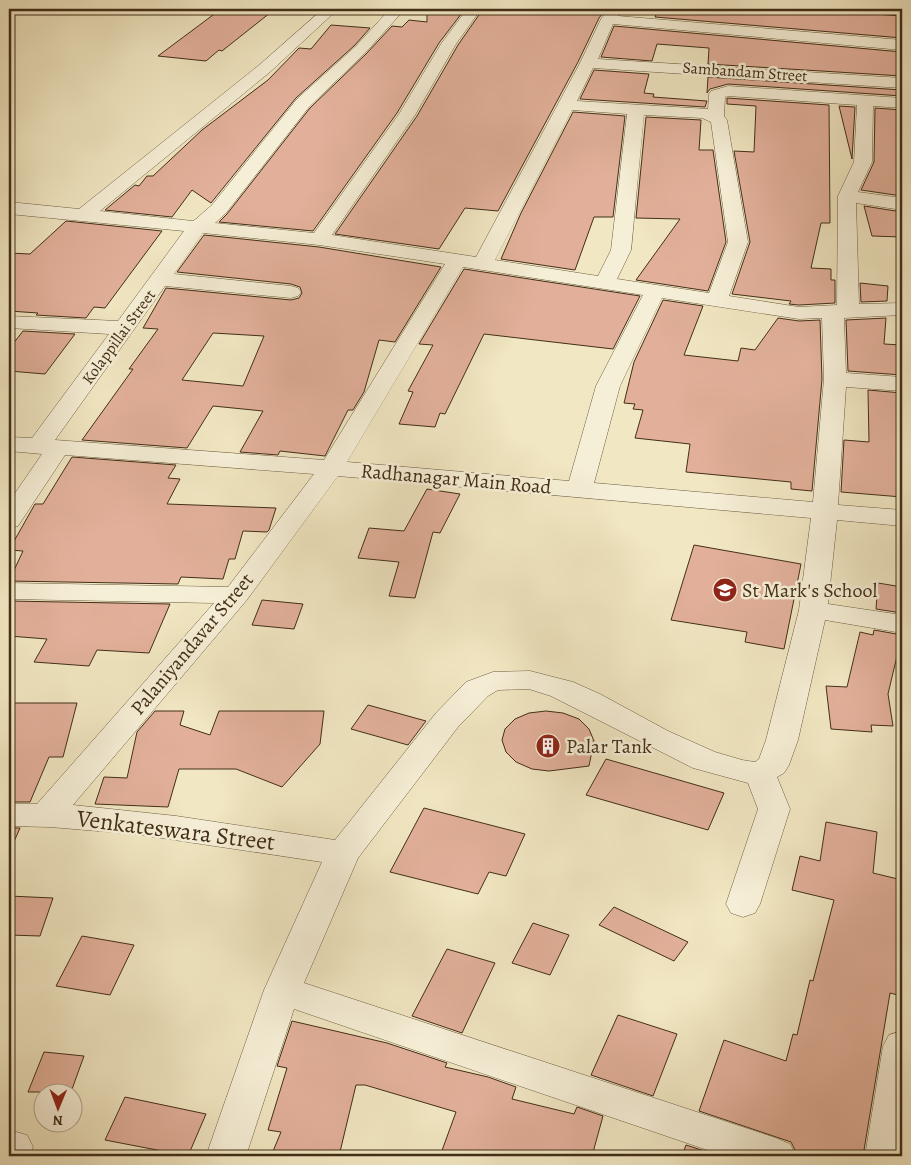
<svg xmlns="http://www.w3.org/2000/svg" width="911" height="1165" font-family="Alegreya,serif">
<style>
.building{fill:#e2b09a;stroke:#422e18;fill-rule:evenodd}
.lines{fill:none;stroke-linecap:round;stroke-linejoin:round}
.minor-casing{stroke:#6e5c42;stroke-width:1}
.minor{fill:#f6efd7;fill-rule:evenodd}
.labels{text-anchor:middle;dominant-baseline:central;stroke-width:5;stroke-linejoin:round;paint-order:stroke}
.far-street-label{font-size:16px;fill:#422e18;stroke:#f6efd7}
.street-label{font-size:20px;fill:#422e18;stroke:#f6efd7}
.poi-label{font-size:20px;fill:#422e18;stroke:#f6efd7;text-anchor:start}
.near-street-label{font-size:24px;fill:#422e18;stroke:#f6efd7}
</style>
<rect width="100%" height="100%" fill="#f1e7c2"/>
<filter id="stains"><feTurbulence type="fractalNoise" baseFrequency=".004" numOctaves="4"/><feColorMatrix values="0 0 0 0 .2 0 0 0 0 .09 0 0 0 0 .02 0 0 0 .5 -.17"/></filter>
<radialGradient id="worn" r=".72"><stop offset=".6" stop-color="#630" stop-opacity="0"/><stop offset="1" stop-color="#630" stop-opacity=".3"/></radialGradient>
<path class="building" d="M221,9H275L222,51L219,50L206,61L158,56Z
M427,9H465L439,43L397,113L313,231L219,222L227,214L310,108L367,53L392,26L402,27L409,20L427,22Z
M483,9H606L599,18L578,62L498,211L465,208L439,249L335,234L417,116L458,45Z
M715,9H812L902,16V38L655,17L658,10L705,14L706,12H714Z
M331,25L370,28L355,45L296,98L211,203L192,190L172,217L105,210L135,185L139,186L147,176H153L202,130L268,80L299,48L311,49Z
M614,26L902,52V76L708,64L709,48L657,44L652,61L601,57Z
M594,70L649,74L644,93L654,94L653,97L707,101L705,107L580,99Z
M708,77L902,90V96L728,84L710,89L707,93Z
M727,98L829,105L830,223H821L811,268L831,269V280H835V303L799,305L789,304L791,301L732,294L750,242L734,151L754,152L756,106L727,104Z
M839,106L855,107L852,159Z
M875,108L902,110V196L861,190L874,162Z
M573,112L625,116L613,217H594L575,270L501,259L521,213Z
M646,117L701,120L699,150H713L726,242L708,291L636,280L680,219L636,218Z
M864,206L902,212V237L872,236Z
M66,221L162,231L105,308L94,307L86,318L36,315L38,313L9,311V253L30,254Z
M204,235L319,247L441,267L395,342L379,340L364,392L353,410H348L325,456L280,451L278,455L240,452L263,411L213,406L187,448L82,440L133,369H129L158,329L143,328L166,288L291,300L299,298L302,293L300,287L291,284L177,272ZM213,333L264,336L243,386L182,380Z
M464,269L477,271L640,296L613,349L484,334L445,414L440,413L435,427L399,424L413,392L408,391L433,345L419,344Z
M860,283L888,286L887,301L861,302Z
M663,300L703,306L684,355L738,361L741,348L755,350L778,318L799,321L820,320L822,379L812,491L791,489V482L686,472L690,444L635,438L643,410L633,409L635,404L624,403L634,362Z
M886,318L884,344L902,345V375L848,371L846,320Z
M23,331L75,334L45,374L9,371V349Z
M868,390L902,393V497L841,492L844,440L869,442Z
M72,457L176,465L168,478L180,479L167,504L276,508L269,530L267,532L243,531L235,559H229L223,579L181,577L178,584L9,581L23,551L9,550L35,504H43Z
M427,489L460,494L440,533L433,532L415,598L389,596L399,562L358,558L369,528L404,531Z
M694,545L801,564L784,649L745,642L747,632L671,620Z
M878,583L902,587V613L876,609Z
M262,600L303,604L294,629L252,625Z
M9,601L170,604L149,653L97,650L89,666L34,662L47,639L9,636Z
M874,630L902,635L888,694L893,726L871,725L872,732L831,729L826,686L847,687L860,632L873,635Z
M9,703H77L63,757H49L30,802H9Z
M368,705L426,721L408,745L351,729Z
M155,711H184L180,725L210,735L219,711H324L320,744L282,787L236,769H179L168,807L95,804L104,777L127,778L137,732Z
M546,711L563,713L579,719L589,729L594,741L589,766L549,771L532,769L516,762L506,752L502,740L505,729L515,719L529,713Z
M606,759L724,793L708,830L586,795Z
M424,808L525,834L506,876L489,872L478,894L390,872Z
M826,822L877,832L873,873L902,880V996L890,993L863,1156H798L791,1142L699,1111L724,1040L786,1061L793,1034L797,1035L810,980L813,981L834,900L792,890L800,856L820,861Z
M9,828H20L9,853Z
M9,896L53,898L40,936L9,935Z
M614,907L688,942L674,961L599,925Z
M533,923L569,935L550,975L512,963Z
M82,936L134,945L110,995L56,986Z
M447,949L495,963L462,1033L412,1016Z
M618,1015L677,1034L653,1096L591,1075Z
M292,1021L387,1043L447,1063L445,1067L488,1077L516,1087L512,1099L574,1114L577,1107L603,1116L592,1156H440L456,1112L365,1085H356L339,1156H271L281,1132L268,1130L287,1068L277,1066Z
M44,1052L84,1056L71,1092H28Z
M125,1097L206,1114L188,1156L105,1140Z
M686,1145L720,1156H682Z"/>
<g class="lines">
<defs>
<path id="minor" d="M323,9H338L270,72L100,211L193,221L196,219L212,205L297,99L356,46L390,9H405L366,52L309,107L226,213L215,223L314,233L399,114L441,44L467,9H481L456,44L415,115L332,235L476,257L580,63L601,19L609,9H623L618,16L902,40V50L613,24L598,59L902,78V88L593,68L577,101L708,109L709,94L711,91L728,86L902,98V108L873,106L872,162L858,192L902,198V210L856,203L859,304L902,303V315L844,318L846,373L902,377V391L846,387L838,505L902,510V526L837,520L828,604L902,615V633L825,620L798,740L789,765L784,773L777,777L790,809L760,904L755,913L743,917L731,913L726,904L758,809L748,783L693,768L551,696L529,689L498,690L488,696L458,727L358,858L304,983L776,1138L790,1144L796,1156H725L294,1009L246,1156H206L264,990L322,862L134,834L50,827L9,826V804H37L214,603L9,599V583L228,587L314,474L65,455L18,526L9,528V502L42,454L9,451V437L32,438L109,334L9,328V316L118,321L184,231L9,214V202L79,209L258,66ZM728,96L857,105L854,162L838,196L837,305L799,307L729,296L748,242L727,120L724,116L725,97ZM572,110L627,114L611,250L598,276L495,260ZM644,115L702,118L711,122L728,242L709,293L617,279L631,250ZM203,233L319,245L445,264L324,460L55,440L165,286L291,298L298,296L301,292L298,288L291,286L174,274ZM463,267L643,295L596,386L569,481L347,462ZM662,298L799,319L822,318L824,379L813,502L594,483L620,386ZM338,476L811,518L799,610L766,740L759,759L755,762L742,760L715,752L668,731L600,694L573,682L530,671L493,672L466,682L436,713L335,840L176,816L73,805L246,601Z
M883,9H902V14L885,12Z
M902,1031V1156H865L883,1046L889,1035Z
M9,1130L27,1135L33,1147L29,1156H9Z"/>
</defs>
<use href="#minor" class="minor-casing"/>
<use href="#minor" class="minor"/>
</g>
<defs>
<symbol id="school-disc" viewBox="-11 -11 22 22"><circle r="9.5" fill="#8f2418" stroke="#f6efd7"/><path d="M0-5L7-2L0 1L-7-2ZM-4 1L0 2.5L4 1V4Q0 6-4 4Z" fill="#fff"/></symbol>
<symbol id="building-disc" viewBox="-11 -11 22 22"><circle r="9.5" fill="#8f2418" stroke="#f6efd7"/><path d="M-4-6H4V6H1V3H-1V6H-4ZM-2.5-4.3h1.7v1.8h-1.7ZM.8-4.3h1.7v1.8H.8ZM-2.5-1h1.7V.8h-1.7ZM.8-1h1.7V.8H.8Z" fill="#fff"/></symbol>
</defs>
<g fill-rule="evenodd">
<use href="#school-disc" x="711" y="576" width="28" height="28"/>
<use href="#building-disc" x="534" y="732" width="28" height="28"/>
</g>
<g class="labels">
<g class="far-street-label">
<text transform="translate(745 72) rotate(4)">Sambandam Street</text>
<text transform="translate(119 337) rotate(-54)">Kolappillai Street</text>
</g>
<g class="street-label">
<text transform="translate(456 479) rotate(5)">Radhanagar Main Road</text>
<text transform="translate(192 644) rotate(-50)">Palaniyandavar Street</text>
</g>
<g class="poi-label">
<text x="742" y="590">St Mark's School</text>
<text x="566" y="746">Palar Tank</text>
</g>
<g class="near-street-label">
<text transform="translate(176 830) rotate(7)">Venkateswara Street</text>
</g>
</g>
<rect width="911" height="1165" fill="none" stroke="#f1e7c2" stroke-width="30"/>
<rect x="10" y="10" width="891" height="1145" fill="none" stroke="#422e18" stroke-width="2.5"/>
<rect x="15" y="15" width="881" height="1135" fill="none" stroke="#422e18"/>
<g transform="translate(58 1108) rotate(181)"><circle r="24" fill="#f6efd7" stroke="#aea28b"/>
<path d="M0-4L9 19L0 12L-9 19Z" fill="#8f2418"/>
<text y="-8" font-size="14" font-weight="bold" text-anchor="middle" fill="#422e18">N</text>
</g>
<rect width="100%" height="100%" filter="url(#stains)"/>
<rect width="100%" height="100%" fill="url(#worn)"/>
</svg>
